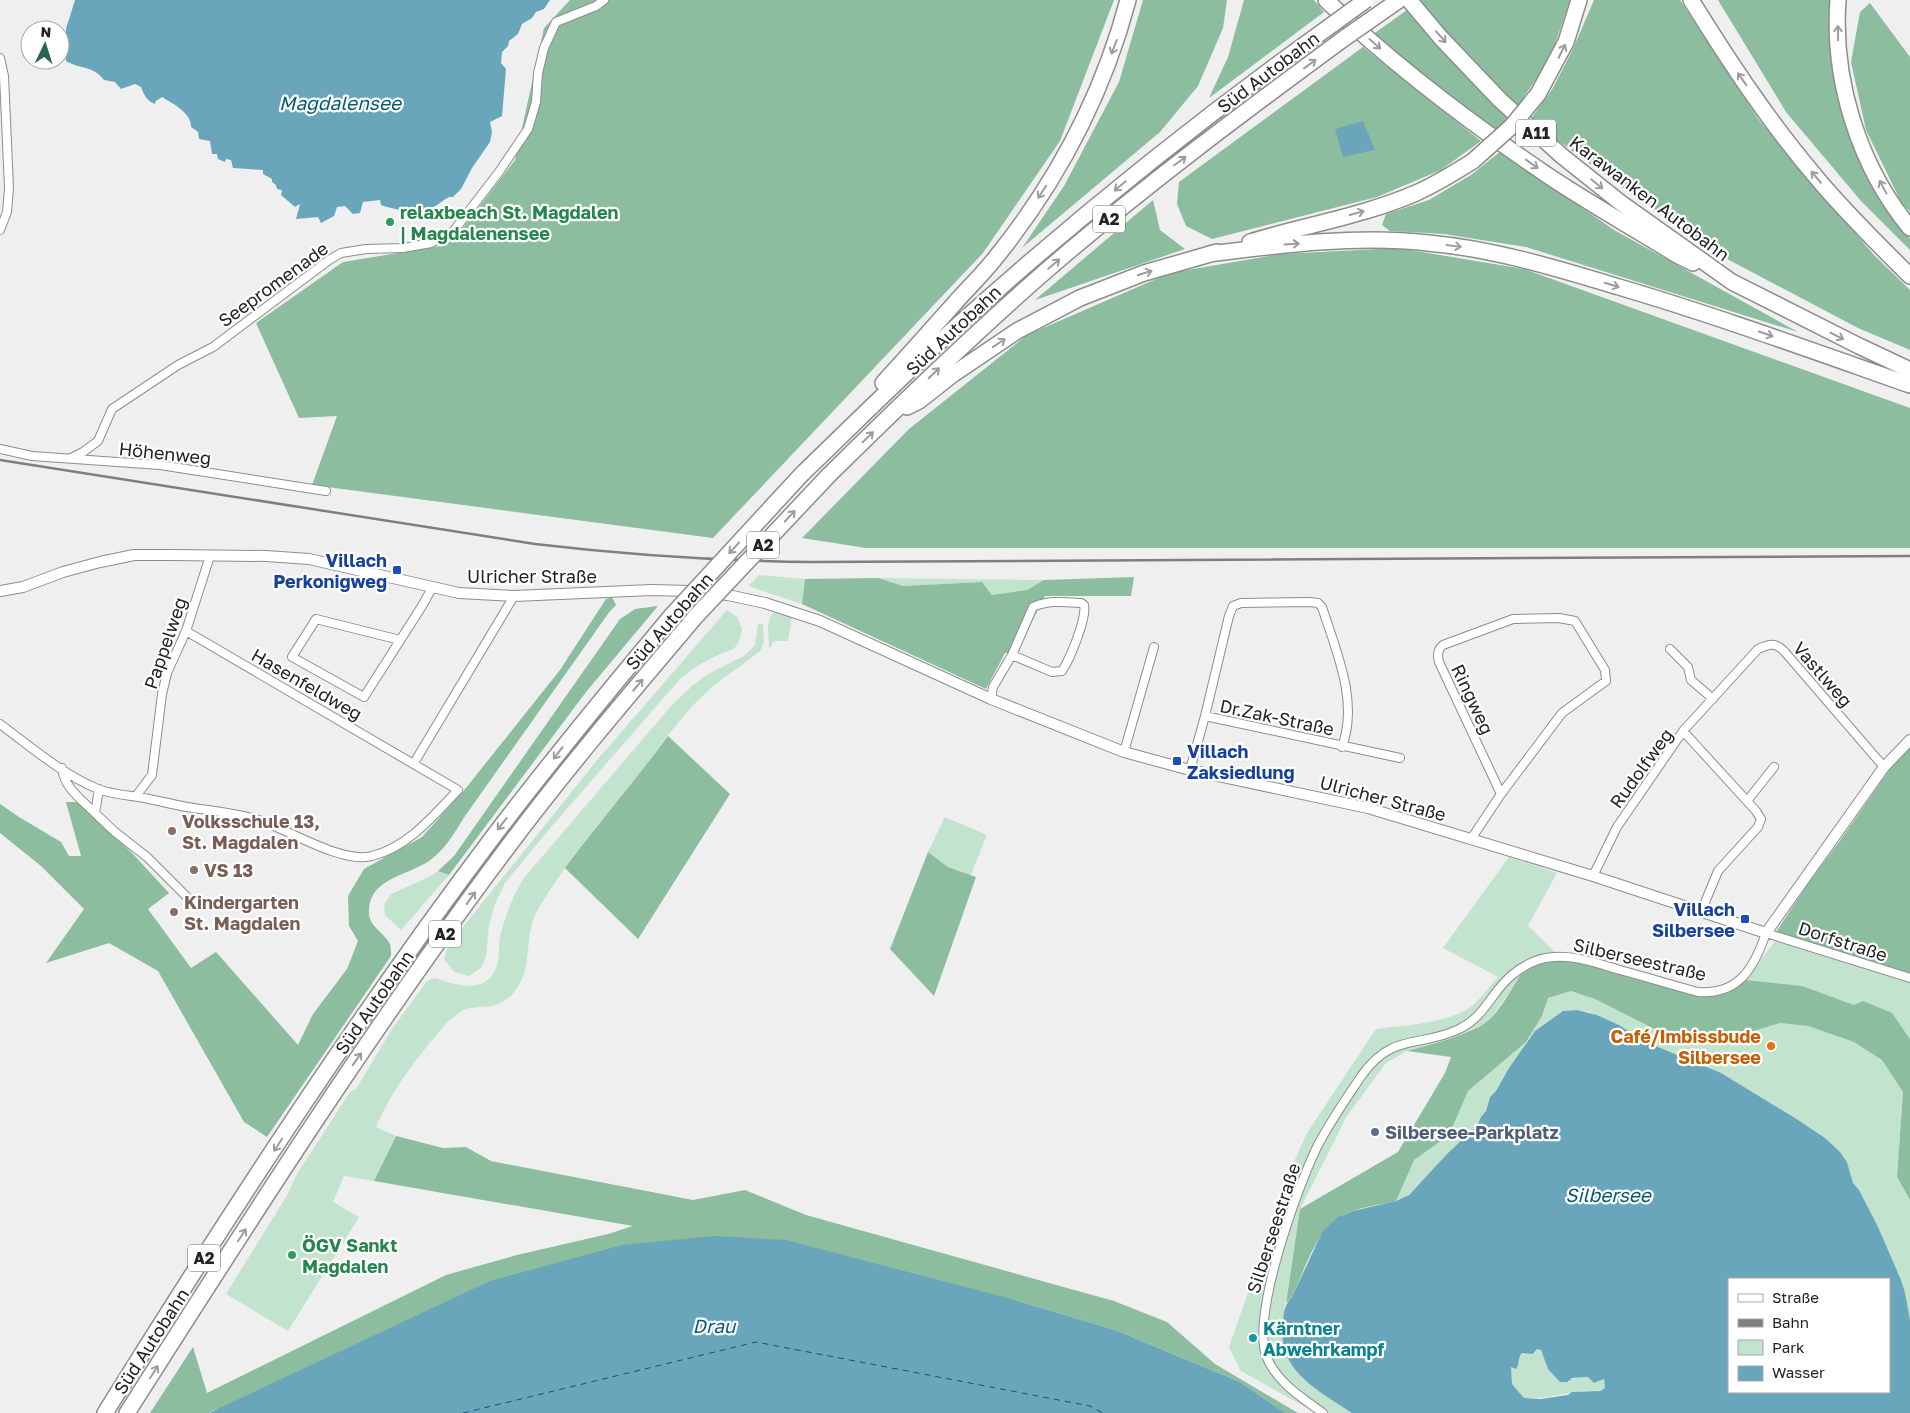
<svg xmlns="http://www.w3.org/2000/svg" width="1910" height="1413" font-family="'Golos Text',sans-serif">
<style>
.green{fill:#c2e3cd}
.forest{fill:#8cbd9e}
.water{fill:#6aa6bb;fill-rule:evenodd}
.lines{fill:none;stroke-linecap:round;stroke-linejoin:round}
.ferry{stroke:#065b71;stroke-width:1;stroke-dasharray:6 5;stroke-linecap:butt}
.minor-casing{stroke:#8d8d8e;stroke-width:10}
.tertiary-casing{stroke:#8d8d8e;stroke-width:12}
.motorway-casing{stroke:#8d8d8e;stroke-width:18}
.minor{stroke:#fff;stroke-width:8}
.tertiary{stroke:#fff;stroke-width:10}
.motorway{stroke:#fff;stroke-width:15}
.rail{stroke:#7f7f80;stroke-width:2.5}
.motorway-bridge-casing{stroke:#8d8d8e;stroke-width:18;stroke-linecap:butt}
.motorway-bridge{stroke:#fff;stroke-width:15}
.oneway{stroke:#9c9c9c}
.leisure-dot{fill:#2e9e5b;stroke:#fff;stroke-width:2}
.transit-dot{fill:#1a4fb4;stroke:#fff;stroke-width:2}
.education-dot{fill:#8d6e63;stroke:#fff;stroke-width:2}
.food-dot{fill:#e8710a;stroke:#fff;stroke-width:2}
.service-dot{fill:#5c6f8a;stroke:#fff;stroke-width:2}
.culture-dot{fill:#0f9aa8;stroke:#fff;stroke-width:2}
.labels{text-anchor:middle;dominant-baseline:central;stroke-width:4.5;stroke-linejoin:round;paint-order:stroke}
.shield{fill:#fff;stroke:#656565;stroke-width:1}
.shield-label{font-size:16px;font-weight:bold;fill:#232323}
.street-label{font-size:18px;fill:#232323;stroke:#fff}
.leisure-label{font-size:18px;font-weight:bold;fill:#27864d;stroke:#fff;text-anchor:start}
.transit-label{font-size:18px;font-weight:bold;fill:#164399;stroke:#fff;text-anchor:end}
.education-label{font-size:18px;font-weight:bold;fill:#785e54;stroke:#fff;text-anchor:start}
.food-label{font-size:18px;font-weight:bold;fill:#c56008;stroke:#fff;text-anchor:end}
.service-label{font-size:18px;font-weight:bold;fill:#4e5e75;stroke:#fff;text-anchor:start}
.culture-label{font-size:18px;font-weight:bold;fill:#0d838f;stroke:#fff;text-anchor:start}
.water-label{font-size:19px;font-style:italic;fill:#065b71;stroke:#fff}
</style>
<rect width="100%" height="100%" fill="#efeff0"/>
<path class="green" d="M759,575L805,579L802,604L748,586Z
M878,578L1044,580L1027,590L992,595L982,582L903,586Z
M727,610L737,617L742,629L739,641L734,649L720,654L697,666L680,679L552,826L505,883L495,904L489,925L486,956L481,968L469,976L454,972L444,959L447,949L454,938L598,759Z
M781,612L792,616L788,641H774L769,649L768,625L770,618L773,613Z
M758,624H763L764,641L761,650C745,664 726,675 710,689C683,712 664,742 642,770C606,815 568,859 538,909C523,934 534,968 515,991C494,1016 480,1001 460,1012C449,1019 442,1028 434,1038C410,1066 391,1093 376,1127L396,1136L374,1181L344,1176L333,1202L359,1217L288,1331L226,1294L286,1197L297,1174L350,1092L356,1089L392,1029L427,981L435,978C455,985 486,995 496,968C500,959 498,947 500,937C505,916 512,898 523,879L671,706L693,685L708,674L744,656L755,645Z
M945,817L987,835L971,875L948,867L928,852Z
M1509,857L1557,873L1528,926L1558,955L1526,965L1514,985L1490,1020L1464,1034L1407,1051L1386,1063L1347,1116L1300,1209L1284,1313L1282,1338L1285,1347L1302,1378L1352,1413H1316L1241,1371L1229,1347L1293,1164L1307,1133L1376,1029C1406,1025 1443,1024 1469,1008C1480,1001 1489,986 1498,977L1443,948Z
M438,871L449,875L401,930L385,915L384,905L391,894L429,877Z
M1776,940L1910,983V1039L1892,1013L1854,1005L1837,999L1745,980Z
M1571,991L1595,999L1680,1042L1727,1039L1780,1023L1808,1026L1854,1042L1882,1060L1903,1092L1897,1177L1910,1200V1320L1901,1280L1859,1190L1853,1183L1847,1162L1840,1152L1825,1138L1795,1118L1675,1054L1646,1042L1619,1025L1590,1012L1577,1010L1563,1011L1535,1031L1509,1068L1496,1091L1490,1097L1486,1111L1481,1117L1477,1126L1405,1198L1351,1211L1330,1192L1398,1152L1440,1082L1468,1091L1526,1042L1542,1016L1548,998Z
M1537,1349H1540L1544,1358L1570,1379L1588,1377L1594,1383L1604,1379L1605,1388C1596,1394 1586,1390 1577,1392C1559,1395 1542,1399 1524,1398L1512,1384L1511,1367L1522,1353H1535Z"/>
<path class="forest" d="M570,0H1114L1060,141L983,253L713,538L312,485L337,416L299,418L256,323L343,262L441,246L462,229L515,160L544,28Z
M1143,0H1227L1223,28L1198,86L1160,132L1022,248L1064,186L1119,82Z
M1244,0H1314L1324,12L1209,98L1228,57Z
M1421,0H1570L1550,59L1517,107L1467,58L1417,2Z
M1594,0H1680L1759,120L1874,255L1910,290V350L1858,328L1729,260L1627,191L1530,120L1553,88L1572,51Z
M1718,0H1832L1829,33L1842,115L1877,195L1910,239V250L1861,201L1786,112Z
M1870,3L1910,57V212L1901,202L1866,130L1851,62L1860,12Z
M1407,10L1456,65L1508,118L1496,130L1434,86L1372,35Z
M1363,47L1481,141L1441,170L1377,197L1212,239L1186,226L1177,204L1179,182Z
M1501,151L1614,230L1798,332L1526,247L1444,234L1390,231L1382,225L1386,214L1429,200L1471,175Z
M1153,200L1160,230L1185,249L1035,300Z
M1398,248L1524,269L1910,408V548H866L802,538L909,429L1027,335L1170,273L1280,254Z
M1134,577L1131,596H1045L1016,653H1005L986,689L802,604L805,579L878,578L903,586L982,582L992,595L1027,590L1044,580Z
M612,597L616,605L610,611L465,816C455,832 445,850 429,861C407,876 371,878 369,909C367,926 383,931 390,944C391,947 391,953 391,956L267,1137L244,1122L158,971L109,943L46,963L84,909L41,866L0,833V804L19,817L61,842L69,856H81L66,802H79L133,854L169,893L148,909L191,968L216,952L298,1045L313,1014L347,969L358,941L349,926L348,896L364,869L422,837L466,788L560,670L606,599Z
M658,606L586,692L449,875L438,871L454,856L620,619L635,609Z
M668,736L730,794L638,939L565,868C598,823 635,781 668,736Z
M1910,745V973L1776,932L1807,885L1839,842L1892,766Z
M928,852L948,867L976,877L934,996L890,949Z
M1558,955L1699,996C1717,996 1730,991 1745,980L1802,986L1854,1005L1863,1001L1892,1013L1910,1039V1200L1897,1177L1903,1092L1882,1060L1854,1042L1808,1026L1780,1023L1727,1039L1680,1042L1595,999L1571,991L1548,998L1542,1016L1526,1042L1468,1091L1449,1135L1414,1160L1396,1201C1378,1205 1358,1207 1341,1216C1317,1228 1303,1274 1292,1297L1286,1303L1300,1209L1398,1152L1445,1073L1451,1057L1407,1051C1429,1045 1474,1034 1490,1019C1502,1008 1517,980 1526,965Z
M396,1136L443,1148L466,1147L491,1161L693,1200L745,1190L806,1215L1114,1301L1167,1322L1215,1364L1298,1413H1285L1240,1382L1115,1330L1011,1299L214,1410L209,1413H150L193,1347L207,1393L446,1275L517,1255L608,1234L633,1226L374,1181Z"/>
<path class="water" d="M75,0H550L544,9L536,12L532,18L522,24L518,34L509,41L508,46L502,52L501,63L506,69L502,116L490,122L492,132L490,142L472,168L461,189L453,197H449C443,200 438,205 432,208C417,214 395,210 381,205L380,200L363,202L360,213L353,214L345,206L337,207L334,216L321,223L318,217L296,219L300,204L295,207L281,195L282,190L277,189L276,185L272,182V179L263,174V170L233,168L231,160L226,159L225,162L218,159L217,154H212L210,141L199,139L198,132L191,127C192,113 173,104 162,97L156,101L155,104C147,101 144,95 141,87L135,84L121,89L115,82L104,80C93,65 81,70 66,61V29Z
M1363,121L1375,150L1343,157L1335,129Z
M1577,1010L1597,1015L1619,1025L1646,1042L1721,1073L1795,1118L1825,1138L1840,1152L1847,1162L1853,1183L1859,1190L1878,1227L1901,1280L1905,1293L1910,1320V1413H1352C1317,1389 1276,1371 1283,1321C1284,1311 1285,1304 1292,1297L1317,1243L1323,1231L1330,1224L1338,1217L1353,1211L1396,1201L1409,1195L1448,1153L1477,1126L1481,1117L1486,1111L1490,1097L1496,1091L1509,1068L1535,1031L1563,1011ZM1889,1279V1392H1729V1279ZM1537,1349L1541,1350L1548,1369L1560,1382H1567L1572,1378L1588,1377L1594,1383L1604,1379L1605,1388L1600,1391L1572,1392L1568,1395L1540,1399L1524,1398L1512,1384L1511,1367L1516,1369C1520,1364 1517,1358 1522,1353L1533,1354Z
M714,1236L786,1240L1011,1299L1115,1330L1240,1382L1285,1413H209L490,1281L622,1245Z"/>
<g class="lines">
<path class="ferry" d="M463,1413L756,1342L1090,1406L1103,1413"/>
<defs>
<path id="minor" d="M0,58L4,76L9,188L7,212L0,230
M0,449L32,456L160,465L326,491
M71,458L83,452L98,441L112,409L178,365L213,347L329,260L341,253L366,249L403,248L431,243L452,233L499,172L528,129L536,102L538,73L544,48L556,22L596,6L604,0
M400,640L316,619L292,657L364,697L422,606L432,588
M1670,649L1688,667L1691,680L1713,699
M991,699L993,687L1012,655L1052,672L1062,671C1070,659 1087,618 1084,605L1081,603C1065,602 1048,600 1033,607L1012,655
M1205,716L1400,758
M0,724C31,747 62,774 98,789C110,794 126,795 139,797C155,800 171,804 187,807C212,811 238,813 262,821C290,831 343,864 372,856C408,847 434,815 458,790L186,631
M1683,731L1758,649C1769,644 1775,642 1784,651L1884,767
M1124,752L1154,647
M414,763L514,596
M62,768C64,788 82,800 95,813
M1190,770L1205,716L1229,616L1233,606L1241,603L1310,602L1318,603L1322,607C1336,651 1359,701 1342,747
M99,789L95,813L115,832L147,857L194,904
M136,796L152,775L162,694L167,673L186,631L210,556
M1747,801L1774,767
M1471,839L1501,794L1562,713L1606,681L1605,670L1575,621L1559,618L1513,619L1443,645C1438,649 1437,655 1439,662L1501,794
M1593,876L1617,827L1683,731L1756,811L1761,819L1758,827L1718,871L1701,912
M1323,1413C1302,1398 1277,1382 1267,1358C1250,1318 1297,1189 1316,1149C1329,1123 1346,1099 1362,1075C1393,1032 1420,1048 1459,1029C1486,1016 1491,992 1512,975C1524,965 1537,958 1553,957C1576,955 1599,964 1620,970C1646,977 1672,985 1698,992C1739,995 1754,968 1766,933L1910,978"/>
<path id="tertiary" d="M0,591L23,587L63,572L100,562L134,555H172L266,556L309,559L459,593L514,596L652,590L690,591L728,595L765,603L820,621L991,699L1124,752L1190,770L1368,808L1593,876L1766,933L1884,767L1910,740"/>
<path id="motorway" d="M1326,0C1391,63 1472,124 1547,175C1589,203 1633,228 1677,255L1693,263
M1409,0L1441,38L1500,100L1562,156L1621,203L1732,282L1859,346L1910,370
M1691,0C1729,61 1769,122 1816,177C1845,212 1878,244 1910,276
M1838,0C1832,80 1859,166 1910,228
M1538,94L1566,42L1579,0
M1250,242C1305,225 1363,216 1416,193C1436,184 1454,173 1473,161
M1209,254C1281,245 1355,235 1428,243C1494,249 1556,268 1619,287C1717,316 1813,351 1910,385
M883,383C907,357 930,331 954,304C968,288 984,273 997,256C1058,180 1103,94 1128,0
M907,407L919,401L952,375L1017,331L1080,298L1144,273L1217,252
M802,474C854,424 905,373 958,325C1077,218 1203,117 1333,24
M829,475C900,405 972,335 1047,270C1143,187 1244,112 1346,37
M105,1413C226,1219 352,1024 490,841C548,764 610,689 672,615
M127,1413C248,1223 369,1032 504,852C565,770 631,693 697,615"/>
</defs>
<use href="#minor" class="minor-casing"/>
<use href="#tertiary" class="tertiary-casing"/>
<use href="#motorway" class="motorway-casing"/>
<use href="#minor" class="minor"/>
<use href="#tertiary" class="tertiary"/>
<use href="#motorway" class="motorway"/>
<path class="rail" d="M0,460L535,544C628,555 720,561 813,562L1910,556"/>
<defs>
<path id="motorway-bridge" d="M1333,24L1366,0
M1346,37L1399,0
M1473,161L1512,126L1538,94
M672,615L802,474
M697,615L829,475"/>
</defs>
<use href="#motorway-bridge" class="motorway-bridge-casing"/>
<use href="#motorway-bridge" class="motorway-bridge"/>
</g>
<defs><path id="oneway-shaft" d="M-6 0H5M1.5-3L5.5 0L1.5 3" fill="none" stroke-width="1.6" stroke-linecap="round" stroke-linejoin="round" transform="scale(1.25)"/></defs>
<g class="oneway">
<use href="#oneway-shaft" transform="translate(1838 33) rotate(-91)"/>
<use href="#oneway-shaft" transform="translate(1441 37) rotate(49)"/>
<use href="#oneway-shaft" transform="translate(1375 44) rotate(41)"/>
<use href="#oneway-shaft" transform="translate(1114 47) rotate(111)"/>
<use href="#oneway-shaft" transform="translate(1562 51) rotate(-64)"/>
<use href="#oneway-shaft" transform="translate(1310 64) rotate(-36)"/>
<use href="#oneway-shaft" transform="translate(1742 79) rotate(-125)"/>
<use href="#oneway-shaft" transform="translate(1180 161) rotate(-37)"/>
<use href="#oneway-shaft" transform="translate(1532 164) rotate(36)"/>
<use href="#oneway-shaft" transform="translate(1816 177) rotate(-130)"/>
<use href="#oneway-shaft" transform="translate(1597 184) rotate(39)"/>
<use href="#oneway-shaft" transform="translate(1120 186) rotate(140)"/>
<use href="#oneway-shaft" transform="translate(1883 187) rotate(-118)"/>
<use href="#oneway-shaft" transform="translate(1042 192) rotate(123)"/>
<use href="#oneway-shaft" transform="translate(1357 213) rotate(-15)"/>
<use href="#oneway-shaft" transform="translate(1292 244) rotate(-4)"/>
<use href="#oneway-shaft" transform="translate(1454 246) rotate(8)"/>
<use href="#oneway-shaft" transform="translate(1054 264) rotate(-40)"/>
<use href="#oneway-shaft" transform="translate(1145 273) rotate(-18)"/>
<use href="#oneway-shaft" transform="translate(1612 285) rotate(17)"/>
<use href="#oneway-shaft" transform="translate(1766 334) rotate(19)"/>
<use href="#oneway-shaft" transform="translate(1837 336) rotate(27)"/>
<use href="#oneway-shaft" transform="translate(999 343) rotate(-34)"/>
<use href="#oneway-shaft" transform="translate(934 373) rotate(-44)"/>
<use href="#oneway-shaft" transform="translate(868 437) rotate(-44)"/>
<use href="#oneway-shaft" transform="translate(790 516) rotate(-47)"/>
<use href="#oneway-shaft" transform="translate(734 548) rotate(133)"/>
<use href="#oneway-shaft" transform="translate(638 685) rotate(-50)"/>
<use href="#oneway-shaft" transform="translate(558 753) rotate(128)"/>
<use href="#oneway-shaft" transform="translate(502 824) rotate(128)"/>
<use href="#oneway-shaft" transform="translate(471 898) rotate(-54)"/>
<use href="#oneway-shaft" transform="translate(357 1059) rotate(-55)"/>
<use href="#oneway-shaft" transform="translate(278 1145) rotate(123)"/>
<use href="#oneway-shaft" transform="translate(242 1235) rotate(-57)"/>
<use href="#oneway-shaft" transform="translate(154 1372) rotate(-57)"/>
</g>
<g class="leisure-dot">
<circle cx="390" cy="222" r="5"/>
<circle cx="292" cy="1255" r="5"/>
</g>
<g class="transit-dot">
<rect x="392" y="565" width="10" height="10" rx="2.5"/>
<rect x="1172" y="756" width="10" height="10" rx="2.5"/>
<rect x="1740" y="914" width="10" height="10" rx="2.5"/>
</g>
<g class="education-dot">
<circle cx="172" cy="831" r="5"/>
<circle cx="194" cy="870" r="5"/>
<circle cx="174" cy="912" r="5"/>
</g>
<circle class="food-dot" cx="1771" cy="1046" r="5"/>
<circle class="service-dot" cx="1375" cy="1132" r="5"/>
<circle class="culture-dot" cx="1253" cy="1338" r="5"/>
<g class="labels">
<g class="shield">
<rect x="1516" y="119.5" width="40" height="27" rx="4"/>
<rect x="1093" y="205.5" width="32" height="27" rx="4"/>
<rect x="747" y="531.5" width="32" height="27" rx="4"/>
<rect x="429" y="920.5" width="32" height="27" rx="4"/>
<rect x="188" y="1244.5" width="32" height="27" rx="4"/>
</g>
<g class="shield-label">
<text x="1536" y="133">A11</text>
<text x="1109" y="219">A2</text>
<text x="763" y="545">A2</text>
<text x="445" y="934">A2</text>
<text x="204" y="1258">A2</text>
</g>
<g class="street-label">
<text transform="translate(1268 72) rotate(-37)">Süd Autobahn</text>
<text transform="translate(1650 198) rotate(37)">Karawanken Autobahn</text>
<text transform="translate(273 284) rotate(-36)">Seepromenade</text>
<text transform="translate(953 330) rotate(-43)">Süd Autobahn</text>
<text transform="translate(165 453) rotate(6)">Höhenweg</text>
<text x="532" y="576">Ulricher Straße</text>
<text transform="translate(669 621) rotate(-49)">Süd Autobahn</text>
<text transform="translate(165 643) rotate(-71)">Pappelweg</text>
<text transform="translate(1823 674) rotate(49)">Vastlweg</text>
<text transform="translate(307 684) rotate(30)">Hasenfeldweg</text>
<text transform="translate(1473 699) rotate(65)">Ringweg</text>
<text transform="translate(1277 717) rotate(12)">Dr.Zak-Straße</text>
<text transform="translate(1641 768) rotate(-54)">Rudolfweg</text>
<text transform="translate(1383 798) rotate(15)">Ulricher Straße</text>
<text transform="translate(1843 941) rotate(18)">Dorfstraße</text>
<text transform="translate(1640 959) rotate(13)">Silberseestraße</text>
<text transform="translate(374 1002) rotate(-55)">Süd Autobahn</text>
<text transform="translate(1273 1228) rotate(-72)">Silberseestraße</text>
<text transform="translate(151 1341) rotate(-57)">Süd Autobahn</text>
</g>
<g class="leisure-label">
<text x="400" y="212">relaxbeach St. Magdalen<tspan x="400" dy="21">| Magdalenensee</tspan></text>
<text x="302" y="1245">ÖGV Sankt<tspan x="302" dy="21">Magdalen</tspan></text>
</g>
<g class="transit-label">
<text x="387" y="560">Villach<tspan x="387" dy="21">Perkonigweg</tspan></text>
<text x="1187" y="751" text-anchor="start">Villach<tspan x="1187" dy="21">Zaksiedlung</tspan></text>
<text x="1735" y="909">Villach<tspan x="1735" dy="21">Silbersee</tspan></text>
</g>
<g class="education-label">
<text x="182" y="821">Volksschule 13,<tspan x="182" dy="21">St. Magdalen</tspan></text>
<text x="204" y="870">VS 13</text>
<text x="184" y="902">Kindergarten<tspan x="184" dy="21">St. Magdalen</tspan></text>
</g>
<g class="food-label">
<text x="1761" y="1036">Café/Imbissbude<tspan x="1761" dy="21">Silbersee</tspan></text>
</g>
<g class="service-label">
<text x="1385" y="1132">Silbersee-Parkplatz</text>
</g>
<g class="culture-label">
<text x="1263" y="1328">Kärntner<tspan x="1263" dy="21">Abwehrkampf</tspan></text>
</g>
<g class="water-label">
<text x="340" y="102">Magdalensee</text>
<text x="1608" y="1194">Silbersee</text>
<text x="714" y="1325">Drau</text>
</g>
</g>
<rect x="1728" y="1278" width="162" height="115" fill="#ffffff" stroke="#a7a7a7"/>
<rect x="1738" y="1294" width="25" height="8" fill="#ffffff" stroke="#a7a7a7"/>
<text x="1772" y="1303" font-size="15" fill="#232323">Straße</text>
<rect x="1738" y="1319" width="25" height="8" fill="#7f7f80" stroke="#a7a7a7"/>
<text x="1772" y="1328" font-size="15" fill="#232323">Bahn</text>
<rect x="1738" y="1340" width="25" height="15" fill="#c2e3cd" stroke="#a7a7a7"/>
<text x="1772" y="1353" font-size="15" fill="#232323">Park</text>
<rect x="1738" y="1366" width="25" height="15" fill="#6aa6bb" stroke="#a7a7a7"/>
<text x="1772" y="1378" font-size="15" fill="#232323">Wasser</text>
<g transform="translate(45 45) rotate(4)"><circle r="24" fill="#ffffff" stroke="#a7a7a7"/>
<path d="M0-4L9 19L0 12L-9 19Z" fill="#29644e"/>
<text y="-8" font-size="14" font-weight="bold" text-anchor="middle" fill="#232323">N</text>
</g>
</svg>
